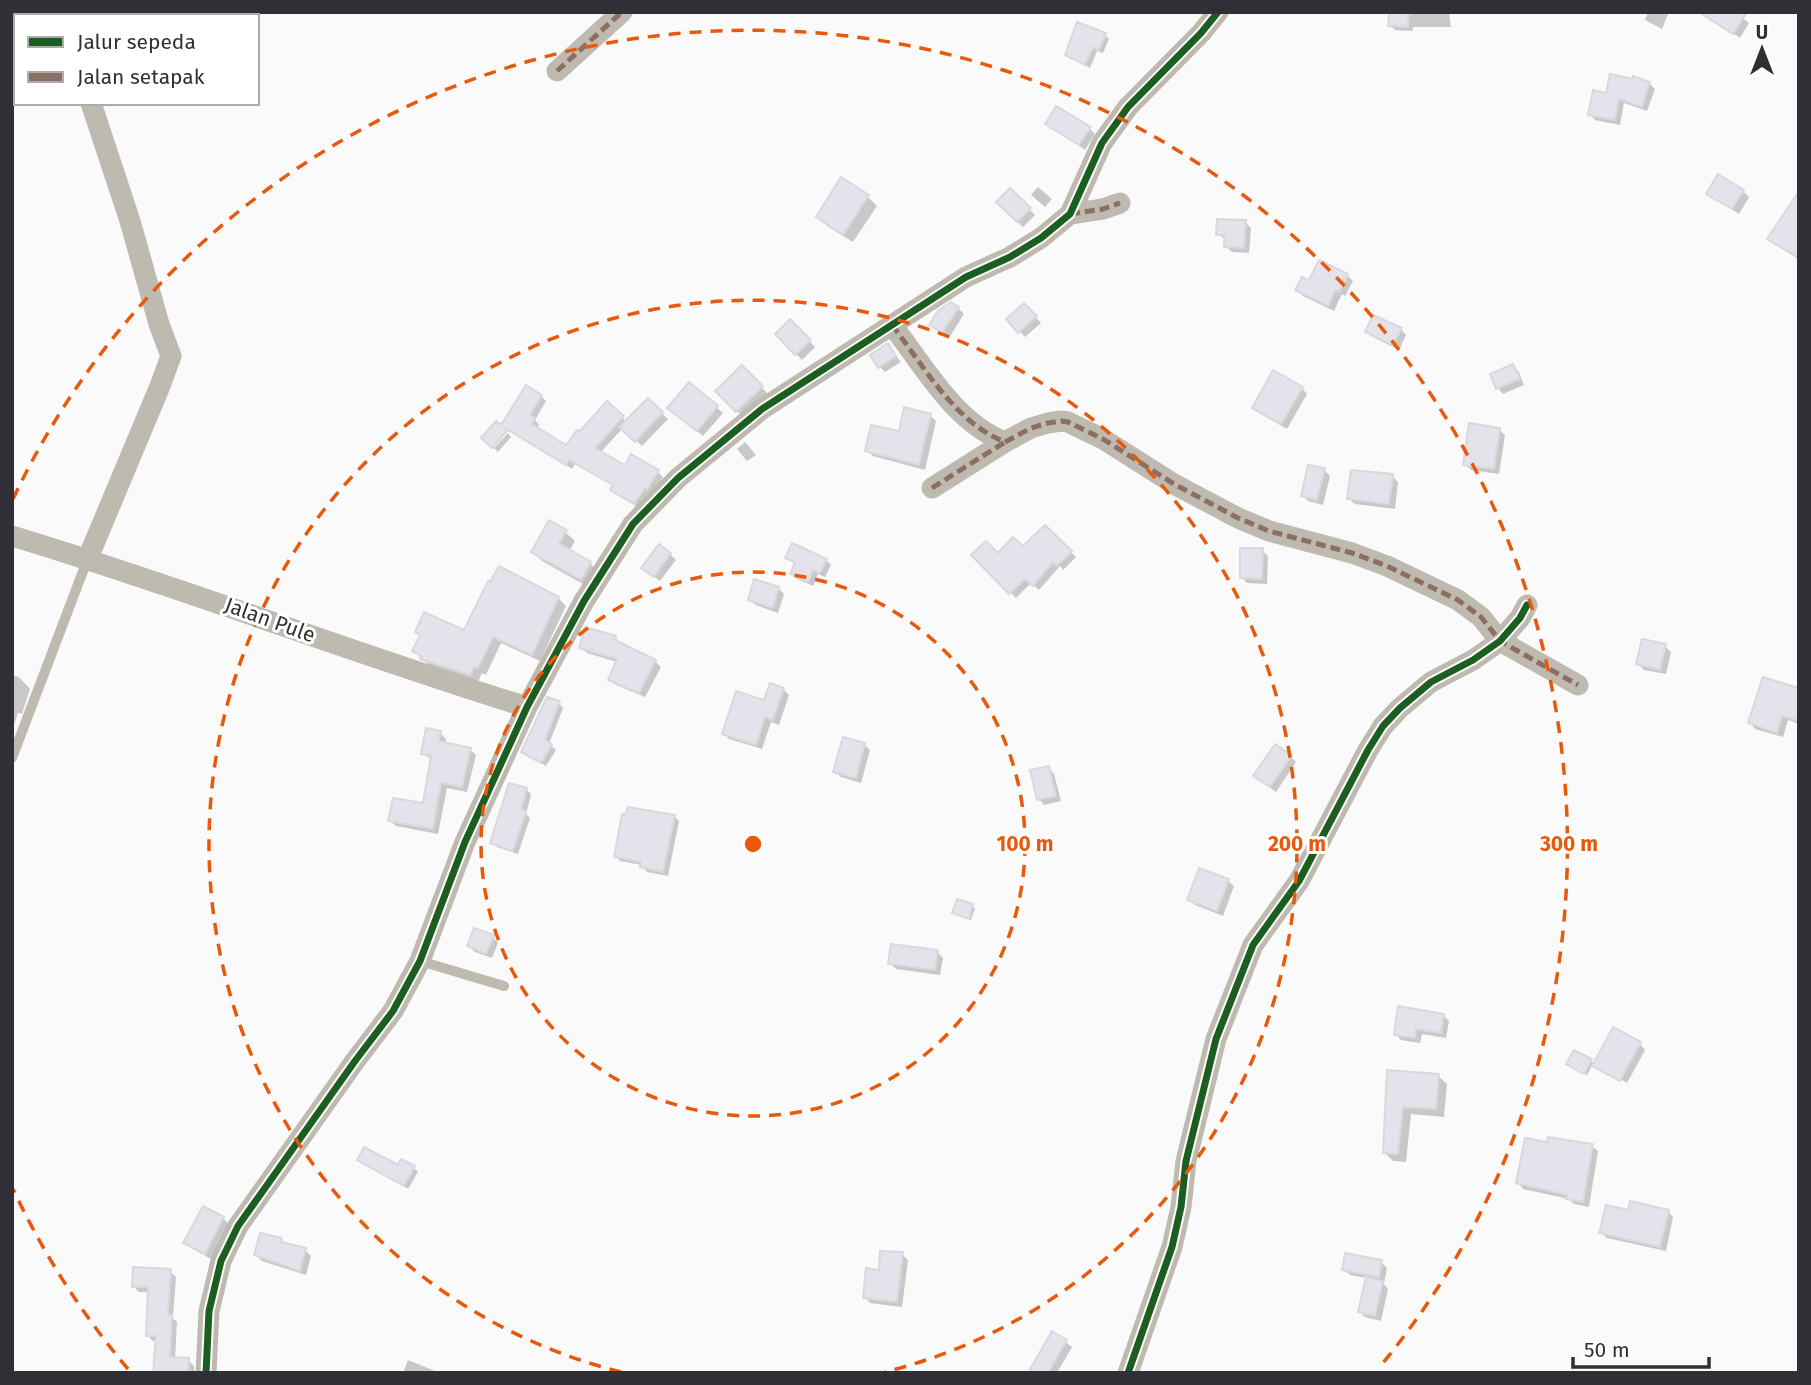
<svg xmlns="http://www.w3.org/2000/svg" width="1811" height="1385" font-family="'Fira Sans',sans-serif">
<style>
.shadow{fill:#0003}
.building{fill:#e4e3eb;stroke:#d9d8dc;stroke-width:2}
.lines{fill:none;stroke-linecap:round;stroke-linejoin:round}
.lane{stroke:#bebab0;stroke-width:10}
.street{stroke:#bebab0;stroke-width:21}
.quiet{stroke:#8d6e63;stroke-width:5;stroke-dasharray:10 5;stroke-linecap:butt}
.cycleway-casing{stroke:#fff;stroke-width:11}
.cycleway{stroke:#1b5e20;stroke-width:7}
.ring{fill:none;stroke:#e8590c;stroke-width:3.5;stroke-dasharray:12 9}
.labels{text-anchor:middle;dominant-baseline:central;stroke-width:6;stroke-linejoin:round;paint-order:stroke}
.street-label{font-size:21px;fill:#302f35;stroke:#fff}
.centre{fill:#e8590c;stroke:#fff;stroke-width:3.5}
.ring-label{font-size:21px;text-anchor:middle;font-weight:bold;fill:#e8590c;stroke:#fff;stroke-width:6;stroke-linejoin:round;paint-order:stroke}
</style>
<rect width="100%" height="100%" fill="#fafafb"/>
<path class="shadow" d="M1390,12H1449L1451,27H1413V31L1395,30L1390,25Z
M1648,12L1668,14L1662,29L1645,20Z
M1735,12L1749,23L1740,38L1715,20Z
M1105,35L1109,39L1103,53L1097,51L1090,68L1067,55Z
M1649,83L1655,89L1647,111L1624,103L1620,125L1595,120L1590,114L1607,95Z
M1047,124L1089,128L1095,134L1085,150Z
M1038,187L1052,199L1045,207L1031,195Z
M1010,190L1035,215L1023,227L998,202Z
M1743,191L1749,197L1739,214L1708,193Z
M1799,194V260L1769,239Z
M868,197L877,206L853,242L827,226L818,217Z
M1245,222L1251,228L1249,253L1232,252L1226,246V240L1218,234Z
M1320,262L1347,275L1353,281L1345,296L1342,294L1334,311L1303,296L1297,290L1310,282Z
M1024,305L1041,323L1025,337L1008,319Z
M958,308L964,314L949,338L931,325Z
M790,321L815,347L802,360L777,334Z
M1401,329L1406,335L1399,350L1373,337L1367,332Z
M888,345L901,362L885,372L880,367Z
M1513,366L1519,372L1524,385L1503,394L1498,388L1492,375Z
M742,367L767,393L743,417L718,391Z
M689,384L723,413L703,436L675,413Z
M1302,388L1307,394L1287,429L1259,413L1254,407Z
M541,396L546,401L535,420L539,425L537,429L567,447L607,404L627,422L648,400L668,419L642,446L623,428L600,453L626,468L658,472L663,477L653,493L640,508L617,495L612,490L614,486L575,464L572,469L507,428H502Z
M930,415L936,421L925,470L873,456L867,450Z
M1499,430L1505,435L1499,474L1471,470L1465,464Z
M508,433L511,437L498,452L494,448Z
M745,442L756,455L747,461L737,449Z
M1324,470L1330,476L1323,505L1308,501L1303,496Z
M1392,476L1398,482L1395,509L1355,504L1349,499Z
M1045,527L1076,557L1063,570L1060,566L1039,590L1031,583L1016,598L973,555H998L1023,549Z
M565,532L575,541L569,551L590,563L599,572L590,588L542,561L533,551Z
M1262,550L1268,556L1267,584L1247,583L1241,577Z
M670,554L676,560L660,581L649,573Z
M787,557L826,560L831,565L825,577L818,574L813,586L797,579L792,574L796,564Z
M491,584L558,598L566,606L540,661L501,643L486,675L482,673L478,682L430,666L414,651L421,636L417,632H464Z
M778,588L784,594L778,613L756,605L750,600Z
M615,637L620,644L655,661L661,667L645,697L616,685L611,679L617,662L587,653L581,647Z
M1665,646L1671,652L1666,674L1644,670L1638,664Z
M12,675L19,677L30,689L22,714L18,713L12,731Z
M1799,688V724L1788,720L1783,737L1755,729L1750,723Z
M783,689L789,695L779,725L771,722L762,749L729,739L724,733Z
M559,703L563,708L549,744L556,750L546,766L523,752Z
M440,733L446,739L445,744L470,749L476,755L467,792L447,788L438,834L396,826L390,821L424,805L432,760L422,753Z
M864,745L870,750L861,783L841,777L835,772Z
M1291,757L1296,762L1276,792L1255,776Z
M1049,768L1054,774L1061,801L1044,805L1039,799Z
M526,789L531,794L526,814L530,818L518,854L497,847L492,843Z
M674,816L679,821L668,876L647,872L642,865L620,861L616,856Z
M1200,870L1228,881L1234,886L1223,916L1195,905L1189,899Z
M972,906L975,908L971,920L954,913Z
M493,937L498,943L492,958L475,952L469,946Z
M937,952L943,958L940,975L896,969L890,963Z
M1443,1015L1449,1021L1446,1038L1422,1034L1420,1043L1401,1040L1396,1034Z
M1640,1044L1645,1050L1627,1083L1598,1067V1070L1593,1064L1587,1075L1570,1066L1591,1061L1594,1064Z
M1389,1072L1438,1076L1447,1084L1444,1117L1411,1114L1406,1162L1393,1161L1384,1152Z
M1549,1144L1592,1146L1598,1151L1589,1207L1574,1204L1569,1199L1523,1189L1518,1183Z
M399,1167H413L418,1172L408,1189L392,1178Z
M204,1208L223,1218L229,1224L211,1259L191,1248L186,1243Z
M1668,1211L1673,1217L1666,1251L1607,1238L1601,1232L1629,1212Z
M281,1240L286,1245L305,1250L311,1256L306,1275L262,1261L256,1255Z
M902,1254L908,1260L902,1307L870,1303L865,1297L880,1272Z
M1381,1262L1387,1268L1384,1284L1388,1289L1381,1321L1365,1317L1360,1312L1367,1278L1350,1275L1344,1269Z
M170,1271L176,1277L173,1318L177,1322L175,1359L188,1360L194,1366V1373H155L157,1341H153L147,1335L150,1292H139L133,1286Z
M1053,1333L1072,1347L1057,1373H1030Z
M408,1360L440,1373H403Z"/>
<path class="building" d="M1389,12H1409L1408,27L1388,26Z
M1699,12H1747L1733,34Z
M1077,22L1106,33L1099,50L1093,47L1085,65L1065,55Z
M1610,74L1633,79V76L1650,82L1642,107L1619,99L1615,120L1588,115L1593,90L1606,93Z
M1056,106L1091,127L1079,145L1045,124Z
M1718,174L1744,190L1732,209L1706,194Z
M841,177L869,195L843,235L816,217Z
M1010,188L1031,208L1017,222L996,202Z
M1799,191V258L1767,239Z
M1217,219L1246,220L1244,248L1224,247L1225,235H1216Z
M1319,260L1348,274L1339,292L1336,290L1328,306L1295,290L1302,277L1309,280Z
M951,302L959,307L942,333L929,325L938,311Z
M1024,303L1037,316L1018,333L1006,319Z
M1373,315L1402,328L1393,345L1365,332Z
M790,319L811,340L795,355L775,334Z
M888,343L896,356L878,368L870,355Z
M1513,364L1520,379L1496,389L1490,374Z
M742,365L763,386L736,412L715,391Z
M1273,370L1303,387L1281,424L1252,408Z
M689,382L718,406L697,431L667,408Z
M526,385L542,395L530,415L535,418L532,424L566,445L577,430L580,431L607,401L624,416L595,448L625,465L631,454L659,470L647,490L645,488L634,504L610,490L613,485L569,460L566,465L505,428L507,431L492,448L481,438L496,421L501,425Z
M648,398L663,412L635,442L619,427Z
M904,407L931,414L919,465L865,451L871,425L899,431Z
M1469,423L1500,428L1494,469L1463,465Z
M1308,465L1325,468L1317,500L1301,496Z
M1351,470L1393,474L1389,504L1347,499Z
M549,520L567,530L559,543L591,562L581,580L531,552Z
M1045,525L1072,551L1057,566L1053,562L1033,586L1025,579L1009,594L971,555L986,541L998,553L1013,537L1023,546Z
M792,543L827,559L820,573L813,570L808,582L790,574L795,562L785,558Z
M659,544L671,553L654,577L641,568Z
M1240,548H1263L1262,579L1240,578Z
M499,566L559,597L532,655L493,637L478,668L474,667L470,675L420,659L421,656L412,651L420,635L415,632L424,612L464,630L488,581L490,582Z
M754,579L779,587L773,608L748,600Z
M585,627L616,636L615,640L656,660L639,693L608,680L617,659L579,648Z
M1642,639L1666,644L1660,670L1636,664Z
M1763,677L1799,688V721L1782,716L1777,733L1748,723Z
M770,683L784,688L773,720L765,717L756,745L722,734L736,691L764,700Z
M547,697L560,701L545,740L552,744L541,763L521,752Z
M426,728L441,731L439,741L471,748L462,787L441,783L433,829L388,821L393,798L423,803L431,756L421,754Z
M843,737L865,743L856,778L833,772Z
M1275,744L1292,755L1270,787L1253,776Z
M1049,766L1056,796L1037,800L1030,770Z
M509,783L527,788L521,810L526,811L513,851L490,843Z
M628,807L675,815L663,872L640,867L641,862L614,857L622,814L625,815Z
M1199,868L1229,879L1217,911L1187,900Z
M957,899L973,904L969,919L952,913Z
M474,928L494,935L486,954L467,946Z
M891,944L938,950L935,970L888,964Z
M1398,1006L1444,1014L1441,1033L1416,1029L1415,1038L1394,1035Z
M1613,1027L1641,1042L1620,1081L1592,1066Z
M1574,1050L1592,1059L1584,1074L1566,1064Z
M1387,1070L1439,1074L1436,1109L1403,1107L1398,1154L1383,1153Z
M1548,1137L1593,1144L1583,1202L1566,1199L1567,1195L1516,1183L1525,1138L1547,1142Z
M364,1147L398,1165L401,1159L415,1166L404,1186L357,1160Z
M1630,1201L1669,1210L1660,1247L1599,1233L1606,1205L1628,1210Z
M203,1206L224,1217L205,1254L183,1243Z
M260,1233L282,1238L281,1242L306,1248L300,1271L254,1255Z
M880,1251L903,1252L897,1302L863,1298L866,1268L879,1270Z
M1345,1253L1382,1260L1379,1277L1342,1270Z
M133,1267L171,1269L168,1315H172L170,1357L189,1358L188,1373H153L156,1336H146L148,1287H132Z
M1366,1277L1383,1281L1375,1316L1358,1312Z
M1052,1331L1067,1340L1048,1373H1028Z"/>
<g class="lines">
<path class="lane" d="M12,758L88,558
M420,961L504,986"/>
<path class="street" d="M59,12L61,16
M557,71L622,12
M1070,214L1103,209L1120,203
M892,325C924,366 954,422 1005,442L1031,428L1048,423L1061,421L1068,422L1103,439L1174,484L1238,518L1269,531L1352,553L1387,566L1458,600L1481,617L1500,641L1578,685
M932,488L1005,442
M12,536C185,588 354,654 527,707
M88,558L160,386L171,356L159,324L130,221L91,103
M206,1373L209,1311L221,1261L238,1226L355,1061L393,1011L420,961L465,842L527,707L584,601L633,524L678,478L762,409L966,277L1010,257L1041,238L1070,214L1102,143L1128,107L1201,33L1218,12
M1128,1373L1172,1247L1181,1207L1186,1161L1216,1039L1253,945L1299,881L1368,750L1383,726L1400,708L1431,682L1473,660L1500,641L1520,618L1527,605"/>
<path class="quiet" d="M557,71L622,12
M1070,214L1103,209L1120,203
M892,325C924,366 954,422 1005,442L1031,428L1048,423L1061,421L1068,422L1103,439L1174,484L1238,518L1269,531L1352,553L1387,566L1458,600L1481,617L1500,641L1578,685
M932,488L1005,442"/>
<defs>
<path id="cycleway" d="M206,1373L209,1311L221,1261L238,1226L355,1061L393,1011L420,961L465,842L527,707L584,601L633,524L678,478L762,409L966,277L1010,257L1041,238L1070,214L1102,143L1128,107L1201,33L1218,12
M1128,1373L1172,1247L1181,1207L1186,1161L1216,1039L1253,945L1299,881L1368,750L1383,726L1400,708L1431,682L1473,660L1500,641L1520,618L1527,605"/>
</defs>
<use href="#cycleway" class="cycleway-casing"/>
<use href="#cycleway" class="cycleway"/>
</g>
<g class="ring">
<circle cx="753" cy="844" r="272"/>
<path d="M621 1372A544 544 0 1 1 885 1372"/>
<path d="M128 1369A816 816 0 0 1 13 1189M13 499A816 816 0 1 1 1378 1369"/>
</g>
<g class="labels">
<g class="street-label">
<text transform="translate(270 620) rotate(20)">Jalan Pule</text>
</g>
</g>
<circle cx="753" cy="844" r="10" class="centre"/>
<g class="ring-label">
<text x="1025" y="851">100 m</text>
<text x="1297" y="851">200 m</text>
<text x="1569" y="851">300 m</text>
</g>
<rect width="1811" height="1385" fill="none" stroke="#302f35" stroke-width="28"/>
<rect x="14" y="14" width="245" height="91" fill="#ffffff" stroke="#acacae" stroke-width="2"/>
<rect x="28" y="37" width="35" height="10" fill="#1b5e20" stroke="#acacae" stroke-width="2"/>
<text x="77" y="49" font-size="21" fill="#302f35">Jalur sepeda</text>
<rect x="28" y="72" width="35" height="10" fill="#8d6e63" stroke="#acacae" stroke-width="2"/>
<text x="77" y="84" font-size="21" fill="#302f35">Jalan setapak</text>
<g transform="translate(1762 49)" stroke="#ffffff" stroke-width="5" paint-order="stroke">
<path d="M0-5L12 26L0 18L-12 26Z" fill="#302f35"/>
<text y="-10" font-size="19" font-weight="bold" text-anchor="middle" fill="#302f35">U</text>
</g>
<path d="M1573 1357v10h136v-10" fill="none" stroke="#302f35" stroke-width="3.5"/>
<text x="1584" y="1357" font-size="21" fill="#302f35" stroke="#ffffff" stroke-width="5" paint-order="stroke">50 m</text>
</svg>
